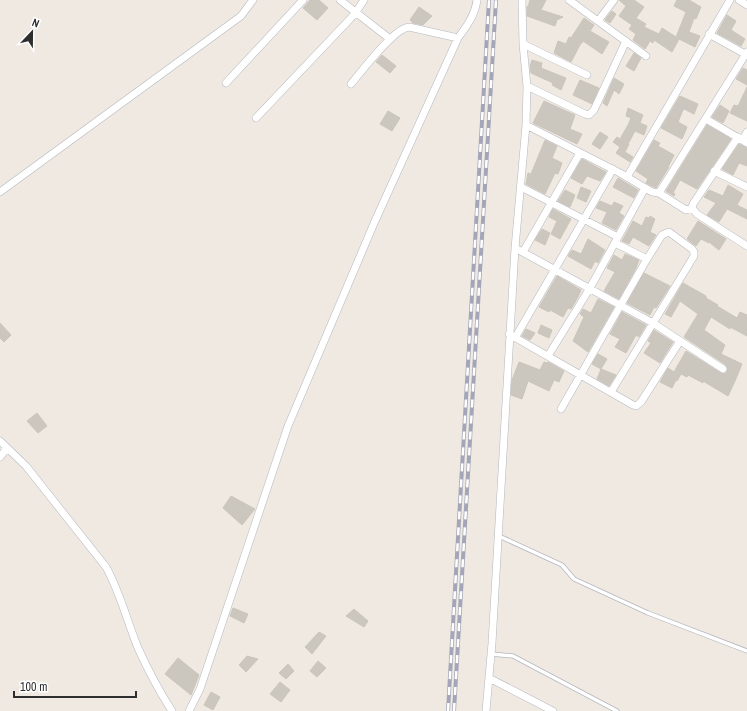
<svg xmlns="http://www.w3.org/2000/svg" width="747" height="711" font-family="'Archivo Narrow',sans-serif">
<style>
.building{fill:#cbc7bf;stroke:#cbc5ba}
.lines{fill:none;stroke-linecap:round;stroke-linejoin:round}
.lane-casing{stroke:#b4b7c1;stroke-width:5}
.street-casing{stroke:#b4b7c1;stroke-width:8}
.lane{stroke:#fff;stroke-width:3.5}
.street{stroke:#fff;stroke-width:7}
.rail-casing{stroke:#a3a6b8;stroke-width:4}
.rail{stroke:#fff;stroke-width:2.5;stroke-dasharray:8;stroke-linecap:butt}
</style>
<rect width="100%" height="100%" fill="#efe9e1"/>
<path class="building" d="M310,0H319L328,8L317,20L303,8Z
M530,0H546L541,10L563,17L557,20L555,26L527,16V6L528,7Z
M619,0H634L644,7L636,18L646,24L644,27L659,34L662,28L676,37L686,12L674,6L677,0H689L701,7L696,19L694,18L689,32L700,36L695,47L677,38L679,39L672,52L654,40L653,43L650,41L645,49L633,40L636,34L629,29L632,25L619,16L626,6Z
M419,7L432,16L423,25L413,23L410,20Z
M612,11L616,14L610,23L605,20Z
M727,15L736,21L731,30L745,39L741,46L717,33Z
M584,18L594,25L590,31L609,42L602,54L583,41L582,43H581L571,62L554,53L558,41L566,44L569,37L571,38Z
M634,53L641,58L634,71L626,66Z
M382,55L396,66L390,73L376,62Z
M532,60L542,63L541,68L566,78L561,90L552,85L553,83L531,73L530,66Z
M743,68L747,70V85L736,79Z
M614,78L624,84L619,94L614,90L607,106L603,103Z
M580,80L599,88L592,104L573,95Z
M747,87V121L730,113L734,105L738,106Z
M680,96L698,104L694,114L684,109L683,110L678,122L687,127L682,139L661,128Z
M544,101L575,115L570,129L582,134L577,144L533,123Z
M720,105L729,111L723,123L712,117Z
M628,108L643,115L640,123L647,126L644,135L635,131L628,144H629L625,152L633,157L630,162L616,153L620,147L613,142L617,137L620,139L628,125L631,118L626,116Z
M388,111L400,118L392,131L380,124Z
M707,125L731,139L697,189L680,180L673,193L675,194L674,196L666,191Z
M600,132L608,137L600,149L592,144Z
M545,140L557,146L552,158L562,163L558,174L555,173L545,194L526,184L528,173L531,174Z
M654,140L660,143L658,146L674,155L668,167H669L656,188L646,183L648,179L636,171Z
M739,144L747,148V166L739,163L733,175L722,169Z
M582,159L606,172L600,181L587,176L582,184L571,178Z
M618,178L638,190L634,198L613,187Z
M728,185L743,194L737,205L747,210V219L727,209L719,222L707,215L716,203L704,197L709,190L723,196Z
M581,187L591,191L586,202L577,198Z
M565,190L575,195L570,207L558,201Z
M600,201L612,206L614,202L623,206L619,213L624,216L616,230L602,223L607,212L596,208Z
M553,209L571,219L560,239L551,234L557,221L549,217Z
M650,216L655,219L650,232L656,235L649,246L633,237L629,244L622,241L633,221L642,226L646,217L649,218Z
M698,221L726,239L719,250L709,242V243L701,239L696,246L687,239Z
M542,229L550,233L545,245L535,240Z
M588,239L605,250L598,263L595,261L591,269L568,256L572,250L581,254Z
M625,254L639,260L636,268L619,299L604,291L615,272L607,268L614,255L622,260Z
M644,273L670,286L656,308L654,307L650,315L627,303Z
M557,276L581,290L578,297L571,309L568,308L563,317L550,310L549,312L539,307Z
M683,283L706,296V298L718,305L717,306L737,318L740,312L747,315V336L730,327V329L711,317L704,330L725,345L721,354L742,364L735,381L728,396L703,381V383L688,375L687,377L681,374L677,381L676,380L672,388L660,382L668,368L674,372L686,351L721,373L725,374L728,370L726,365L684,337L698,314L680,301L671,317L665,314Z
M598,299L614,307L588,352L573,341L584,317L580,314L583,309L591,313Z
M622,312L646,325L639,337L636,335L626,353L615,347L620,339L610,334Z
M0,323L11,335L4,342L0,338Z
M541,325L552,330L549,338L538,333Z
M526,329L535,333L530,340L522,336Z
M654,330L673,342L660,363L644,353L651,343L648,341Z
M598,354L607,359L601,369L592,364Z
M519,362L540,370L544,362L547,363L548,362L564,371L559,382L554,380L549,391L528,381L522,399L511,395L512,380Z
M601,369L616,375L609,386L597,379Z
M37,413L47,426L38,433L27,421Z
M231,496L255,509L242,525L223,508Z
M233,608L248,614L244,623L230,616Z
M354,609L368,621L364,627L346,616Z
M319,632L326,636L312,654L305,647Z
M247,656L258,659L246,672L239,665Z
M178,658L199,675L191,695L165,674Z
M318,661L326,668L317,677L310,671Z
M288,664L294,671L286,679L279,673Z
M280,682L290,690L281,702L270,694Z
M211,692L220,697L213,710L204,705Z"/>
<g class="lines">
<defs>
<path id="lane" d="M499,536L562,565L574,579L648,613L747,651
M491,654L513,656L617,711"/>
<path id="street" d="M340,0L390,39
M569,0L646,56
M739,0L747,5
M598,21L614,0
M709,34L745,54
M523,44L587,75
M226,83L303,0
M351,84C362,71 394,28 409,27L458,38
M527,86L585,114L589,115L594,110L626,41
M256,118L350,19L356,12L364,0
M706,119L747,143
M526,125L620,173L652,192L659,193L747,52
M738,137L693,204L692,208L697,214L747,246
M742,140L747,132
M714,171L747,187
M627,177L730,0
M521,187L618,237
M0,192L241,16L253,0
M659,193L686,210L692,208
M615,243L647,259
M515,248L653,323L723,369
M523,252L580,153
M509,334L633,405L636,406L641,402L680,341
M515,338L613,169
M548,356L590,288L645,188
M561,409L647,259L662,235L669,232L692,249L694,252V256L611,392
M0,441L26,466L106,567C120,592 127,621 138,648C148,670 159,691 172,711
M0,457L7,448
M489,678L553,711
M189,711L200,689L288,426L375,221L458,38C467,26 475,15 477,0
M486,711L492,643L515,248L526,125L527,86L523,44L522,0"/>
</defs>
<use href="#lane" class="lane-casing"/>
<use href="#street" class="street-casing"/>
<use href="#lane" class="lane"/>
<use href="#street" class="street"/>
<defs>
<path id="rail" d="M448,711L489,0
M454,711L496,0"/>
</defs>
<use href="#rail" class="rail-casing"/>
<use href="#rail" class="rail"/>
</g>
<g transform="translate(32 32) rotate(22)" stroke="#ffffff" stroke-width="3" paint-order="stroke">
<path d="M0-3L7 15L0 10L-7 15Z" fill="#2e2e2e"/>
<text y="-6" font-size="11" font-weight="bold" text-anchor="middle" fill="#2e2e2e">N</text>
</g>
<path d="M14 691v6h122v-6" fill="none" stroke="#2e2e2e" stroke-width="2"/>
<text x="20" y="691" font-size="12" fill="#2e2e2e" stroke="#ffffff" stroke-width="3" paint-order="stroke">100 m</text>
</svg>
